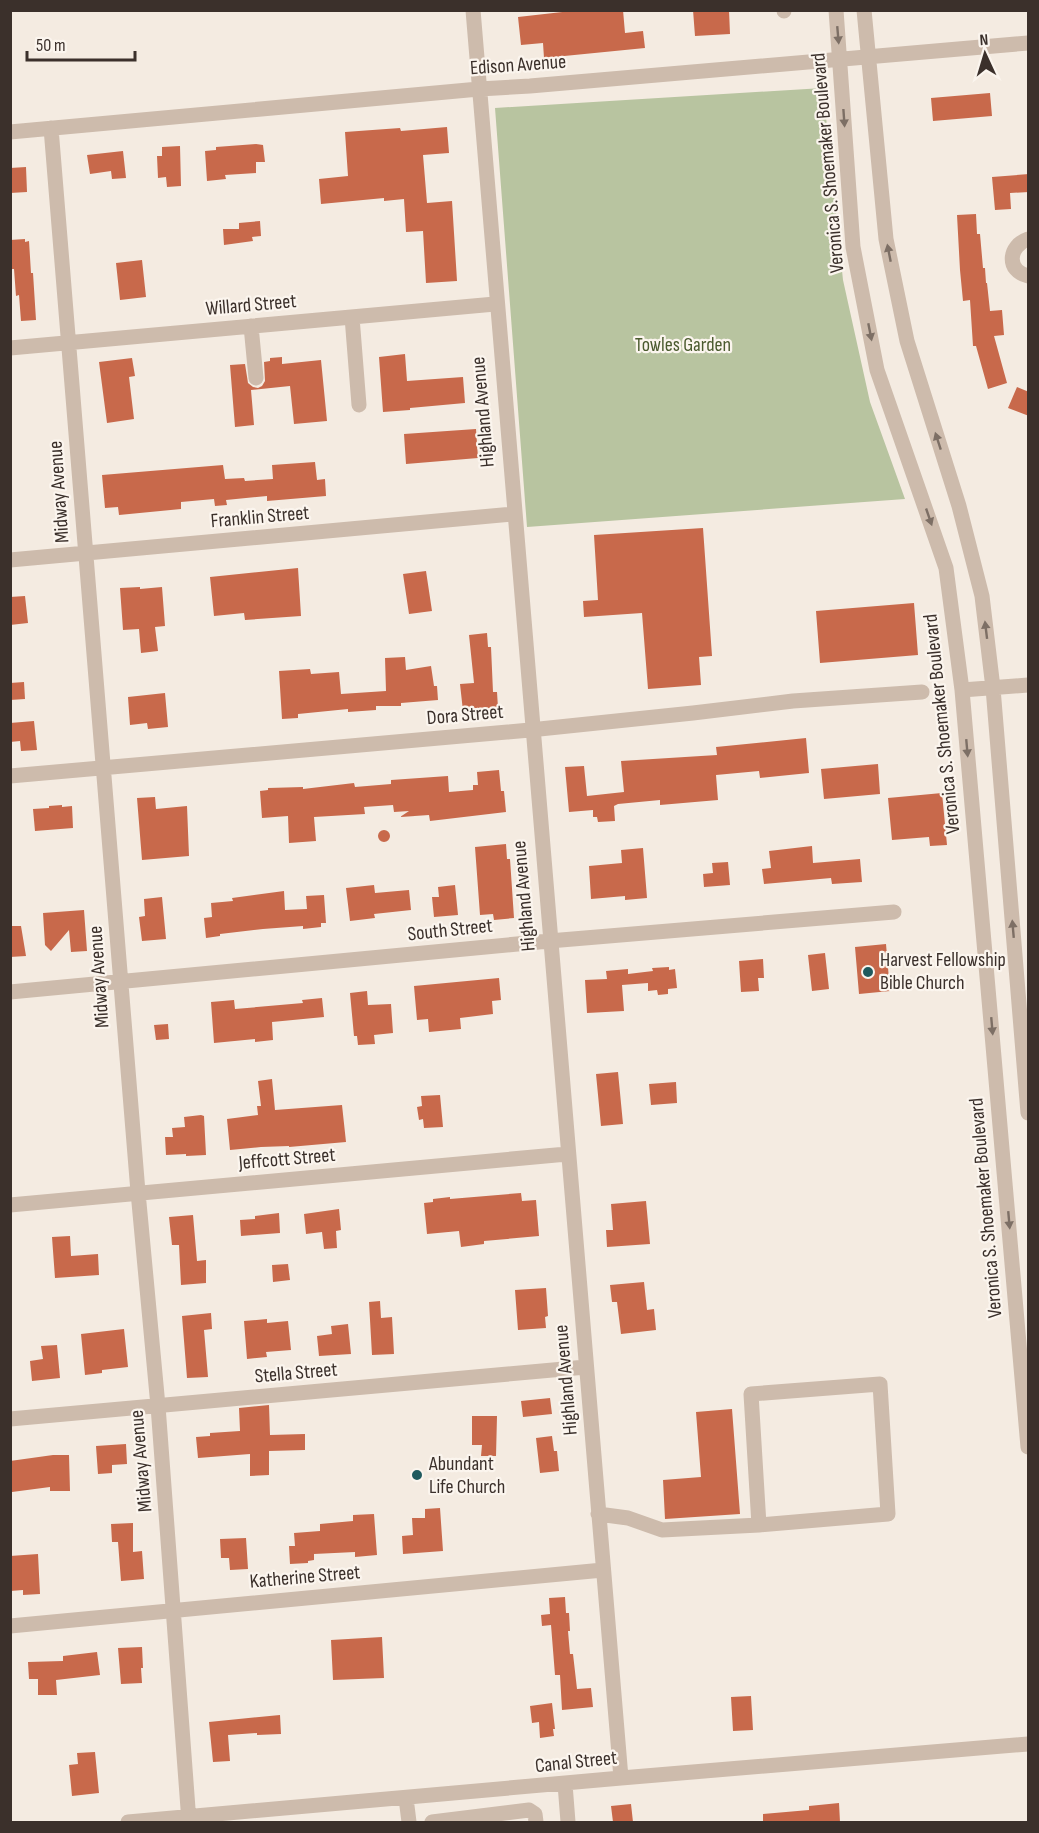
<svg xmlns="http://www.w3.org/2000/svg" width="1039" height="1833" font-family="'Sofia Sans Condensed',sans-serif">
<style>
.green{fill:#b8c4a0}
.building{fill:#c8694b}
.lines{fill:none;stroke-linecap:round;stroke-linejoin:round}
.minor{stroke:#cdbbac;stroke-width:15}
.oneway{fill:#7d6f65}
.poi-dot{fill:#1f5a5e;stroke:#fbf5ee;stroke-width:2}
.labels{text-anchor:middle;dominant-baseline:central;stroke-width:4.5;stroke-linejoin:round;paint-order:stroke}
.street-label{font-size:20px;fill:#3b302b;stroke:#fbf5ee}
.park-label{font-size:20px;fill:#4a5a2e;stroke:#fbf5ee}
.poi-label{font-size:20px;fill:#3b302b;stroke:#fbf5ee;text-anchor:start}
</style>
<rect width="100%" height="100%" fill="#f4ebe1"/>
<path class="green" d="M823,88L843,280L870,402L905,499L527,527L495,108Z"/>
<path class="building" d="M580,10H623L625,33L643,31L645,48L544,58L543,43L521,45L518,17Z
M693,10H729L730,34L695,36Z
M990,93L992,116L933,121L931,98Z
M447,127L449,153L423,155L427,203L452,201L457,281L426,283L423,231L406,232L404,199L384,201V198L321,204L319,179L348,176L345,132L400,128L401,131Z
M256,144L263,145L265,162H256V173L225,175L226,179L207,181L205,151L216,150V147Z
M180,146L181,186L167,187L166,177L158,178L157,156H162V147Z
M123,151L126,178L112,179L111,171L90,174L87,155Z
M26,167L27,192L10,193V168Z
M1029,174V192L1010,193L1011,209L995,210L992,177Z
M976,214L977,234H980L983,268H985L986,283H987L990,311L1002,310L1004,335L994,336L1007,383L988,389L976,346H973L970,300L963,301L960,270L957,215Z
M260,221L261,236L252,237L253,241L224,245L223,229H239V223Z
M25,239V242L29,241L31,273H33L36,320L21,321L19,295L16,296L14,269H12L10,240Z
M142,260L146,297L120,300L116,263Z
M405,354L407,381L463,377L465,403L410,408V410L383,412L379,357Z
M282,357V364L321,360L327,421L294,424L290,386L251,390L254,425L235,427L230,365L245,364L248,383L253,387L258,388L262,386L265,381L264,362L270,361V358Z
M132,358L135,376L129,377L134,419L107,423L99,362Z
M1017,387L1029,392V416L1008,408Z
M476,429L478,458L406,464L404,434Z
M315,462L317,480L325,479L326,496L267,501V496L226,500L227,505L215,506L214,499L181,502V509L119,515L118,507L105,508L102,475L223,465L225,479L244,478L245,481L273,479L272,465Z
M703,528L712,656L699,657L701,685L648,689L642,613L584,617L583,601L598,600L594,535Z
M298,568L301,616L245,620L244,613L214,616L210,577Z
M426,571L432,611L409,614L403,574Z
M140,587V589L162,587L165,626L155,627L158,651L141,653L139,629L123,630L120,588Z
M25,596L28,623L10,625V597Z
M914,603L918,655L820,663L816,611Z
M487,633L488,647H491L493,692H497L498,708L463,711L460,684L474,683L469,635Z
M405,657L406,670L431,666L434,686H437L438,700L401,703V706H376V710L348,712V709L298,714V718L282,719L279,671L310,669L311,674L339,672L341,694L386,691L385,658Z
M24,682L25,699L10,700V683Z
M165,693L168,727L148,729L147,723L130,725L128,697Z
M34,721L37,750L21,751L20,741L10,742V723Z
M806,738L809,773L760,778L759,771L716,775L718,800L660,805V800L618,804L614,806L615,821L598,822L597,817H593V810L569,812L565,767L584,766L587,796L624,792L621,761L717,755L716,747Z
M878,764L880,794L824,799L821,769Z
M499,770L501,791H504L506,812L430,821L429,815L400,817L409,811L394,812L393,805L364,807L365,814L314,817L316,841L289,843L288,816L262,818L260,791L268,790V788L303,787V789L354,783L355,787L391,784V780L448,776L449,792L473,790V785H478L477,772Z
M942,793L947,845L930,846L929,837L892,840L888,798Z
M155,797L156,809L187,806L189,856L142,860L137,798Z
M62,805V807L72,806L73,828L35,831L33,809L49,808V806Z
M378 836a6 6 0 1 1 12 0a6 6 0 1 1-12 0Z
M506,844L507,859H510L514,918L494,920L493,914L480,915L475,847Z
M812,846L813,863L860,859L862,882L832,884L831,878L764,884L762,869L771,868L769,851Z
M643,848L647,898L625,900V896L591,899L589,866L622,863L621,850Z
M728,862L730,885L704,887L703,874L713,873L712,863Z
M374,885L375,893L409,890L411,910L374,914L375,918L350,921L346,888Z
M455,885L458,915L434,917L432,897H439L438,887Z
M284,891L285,910L307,909L306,896L324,895L326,923H321V927L303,929V926L263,929L220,934V936L206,938L204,918L212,917L211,903L233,901L232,898Z
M162,897L166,939L142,941L139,917L145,916L144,899Z
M84,910L87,951L71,952L69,930L51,951L45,945L43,913Z
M10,926H21L26,956L10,957Z
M886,944L890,991L859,994L855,947Z
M825,953L829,989L812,991L808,955Z
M763,959L764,978H758L759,991L741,992L739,961Z
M669,967V970L675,969L677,988L668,989V994L658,995L657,990L648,991V983L622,985L624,1011L587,1013L585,980L607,979L606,971L628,969V974L653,971L652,968Z
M499,978L501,1000L492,1001L493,1014L460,1018L461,1029L429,1032L428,1019L417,1020L414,986Z
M367,991L368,1005L391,1004L393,1033L374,1035L375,1044L358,1045L357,1036H354L350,993Z
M322,998L324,1017L272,1022L273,1040L255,1042V1039L214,1043L211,1002L234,1000L235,1009L303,1003L302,1000Z
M168,1024L169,1039L156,1040L154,1025Z
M618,1072L623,1124L601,1126L596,1074Z
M272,1079L275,1110L342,1105L346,1142L289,1147V1146L261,1147L230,1150L227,1119L258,1115L257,1106H261L258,1081Z
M676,1082L677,1103L651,1105L649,1084Z
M440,1095L443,1127L424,1128L423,1119L419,1120L417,1107L422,1106L421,1096Z
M201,1115L204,1116L206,1155L186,1156V1154L166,1155L165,1137H173L172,1128L185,1127L184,1117Z
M521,1193L522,1201L536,1200L539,1236L484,1241V1244L461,1247L459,1231L427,1234L424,1203L433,1202V1199L450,1197V1199Z
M646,1201L650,1244L607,1247L606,1230H613L611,1204Z
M339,1209L341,1230L336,1231L337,1248L324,1249L322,1232L306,1234L304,1214Z
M279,1213L280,1233L241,1236L240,1220L255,1219V1216Z
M193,1215L197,1261L206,1260V1283L181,1285L179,1245H172L169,1217Z
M70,1236L71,1256L98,1254L99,1275L55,1278L52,1237Z
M288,1264L290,1280L273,1282L272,1265Z
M644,1282L647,1310L654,1309L656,1330L621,1334L617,1302H612L610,1285Z
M546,1288L548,1316L545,1317L546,1328L518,1330L515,1290Z
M380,1301L381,1318L392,1317L394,1354L372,1355L369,1302Z
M211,1313L212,1329L204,1330L208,1377L187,1378L182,1316Z
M267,1319V1323L288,1321L291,1350L266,1352L267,1357L247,1359L244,1321Z
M348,1324L351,1354L319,1356L317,1336L332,1334L331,1326Z
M124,1329L128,1367L102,1370V1373L85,1375L81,1334Z
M57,1345L60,1378L32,1381L30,1361L43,1359L41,1346Z
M550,1398L552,1414L523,1417L521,1401Z
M269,1405L270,1435L305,1434V1450L269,1451V1475L250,1476V1454L198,1458L196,1437L210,1436V1433L240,1431L239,1408Z
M732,1409L740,1514L665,1519L663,1480L701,1477L696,1412Z
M472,1416H497L496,1456H481L482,1445H472Z
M552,1436L554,1451H557L559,1471L540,1473L536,1438Z
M126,1444L127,1464L112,1465V1473L98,1474L96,1446Z
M53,1455H69L70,1491H50V1487L12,1492L10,1461Z
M440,1508L443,1551L403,1554L402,1536L413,1535L412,1518H425V1509Z
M374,1514L377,1555L355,1557V1552L314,1554V1560L308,1561V1563L290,1564L289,1546H295L294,1533L320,1531V1524L353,1521V1515Z
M133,1523V1552L142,1551L144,1579L121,1581L118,1542H112L111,1524Z
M246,1538L248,1569L230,1570L229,1558H221L220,1539Z
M38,1554L40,1594L23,1595V1590L10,1591V1556Z
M565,1597L566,1613H569L570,1631H568L570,1654H573L577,1689L591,1688L593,1707L562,1710L560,1675H555L551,1625L542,1626L541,1615L550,1614L549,1598Z
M382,1637L384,1678L333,1680L331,1640Z
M142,1647L143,1668H141L142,1683L121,1684L118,1648Z
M97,1652L100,1675L56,1680L57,1695H38V1679H29L28,1662L63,1661V1656Z
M751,1696L753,1730L733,1731L731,1697Z
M552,1703L555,1729H553L554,1736L540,1738L539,1722L532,1723L530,1706Z
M280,1715L281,1734L257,1735V1733L228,1735L230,1761L213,1762L209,1722Z
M95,1752L99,1793L72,1796L69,1765L78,1764L77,1753Z
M839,1803L840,1822H763V1814L809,1810V1806Z
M631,1804L633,1822H613L611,1806Z"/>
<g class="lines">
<path class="minor" d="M473,10C518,600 570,1189 621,1778
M784,10V11
M836,10L853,247L877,370L946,568L962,690L1028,1447
M864,10L886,239L907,341L959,506L982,596L993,688L1028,1113
M51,128L138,1192L158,1406L189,1822
M10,132L479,89L530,86L1028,43
M1028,239C1008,246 1006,271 1028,276
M352,317L359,405
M251,326L256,378
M10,348L495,304
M10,560L513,514
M962,690L1028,685
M10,776L530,730L693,713L793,701L922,692
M10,992L549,941L894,912
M10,1205L567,1154
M10,1419L586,1367
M598,1514L628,1518L662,1530L759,1525L751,1394L880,1384L888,1514L759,1525
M10,1626L603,1570
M565,1784L568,1822
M406,1798L409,1822
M128,1822L621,1778L1028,1744
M432,1822L529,1810L535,1814L536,1822"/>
</g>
<defs><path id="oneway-solid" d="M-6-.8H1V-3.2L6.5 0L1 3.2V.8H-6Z" transform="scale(1.5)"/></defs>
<g class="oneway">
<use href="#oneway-solid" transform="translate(838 35) rotate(85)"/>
<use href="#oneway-solid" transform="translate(844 118) rotate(86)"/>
<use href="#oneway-solid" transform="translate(889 253) rotate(-101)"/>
<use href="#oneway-solid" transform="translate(870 332) rotate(79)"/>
<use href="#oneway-solid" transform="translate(938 441) rotate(-108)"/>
<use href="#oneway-solid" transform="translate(929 517) rotate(71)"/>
<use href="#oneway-solid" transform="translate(986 630) rotate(-97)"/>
<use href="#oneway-solid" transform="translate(967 748) rotate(85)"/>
<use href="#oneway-solid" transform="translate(1013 929) rotate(-95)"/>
<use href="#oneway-solid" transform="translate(992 1026) rotate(85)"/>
<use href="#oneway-solid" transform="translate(1009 1220) rotate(85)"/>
</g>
<g class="poi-dot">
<circle cx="868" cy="972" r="6"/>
<circle cx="417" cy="1475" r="6"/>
</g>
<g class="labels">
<g class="street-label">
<text transform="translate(518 65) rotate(-4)">Edison Avenue</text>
<text transform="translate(828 163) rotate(-95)">Veronica S. Shoemaker Boulevard</text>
<text transform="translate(251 305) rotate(-5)">Willard Street</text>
<text transform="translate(483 412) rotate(-95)">Highland Avenue</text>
<text transform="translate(59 492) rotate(-94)">Midway Avenue</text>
<text transform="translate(260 517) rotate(-5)">Franklin Street</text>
<text transform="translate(465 715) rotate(-5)">Dora Street</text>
<text transform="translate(942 724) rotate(-96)">Veronica S. Shoemaker Boulevard</text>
<text transform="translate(524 896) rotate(-95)">Highland Avenue</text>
<text transform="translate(450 930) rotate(-6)">South Street</text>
<text transform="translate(99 977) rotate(-94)">Midway Avenue</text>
<text transform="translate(287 1159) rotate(-5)">Jeffcott Street</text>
<text transform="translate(986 1208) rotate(-95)">Veronica S. Shoemaker Boulevard</text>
<text transform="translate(296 1373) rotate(-5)">Stella Street</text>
<text transform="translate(566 1380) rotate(-95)">Highland Avenue</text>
<text transform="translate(141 1461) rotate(-95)">Midway Avenue</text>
<text transform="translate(305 1577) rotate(-5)">Katherine Street</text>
<text transform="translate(576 1762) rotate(-6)">Canal Street</text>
</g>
<g class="park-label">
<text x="683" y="345">Towles Garden</text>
</g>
<g class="poi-label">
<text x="880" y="960">Harvest Fellowship<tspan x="880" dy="23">Bible Church</tspan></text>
<text x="429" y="1464">Abundant<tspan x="429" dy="23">Life Church</tspan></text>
</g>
</g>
<rect width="1039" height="1833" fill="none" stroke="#3b302b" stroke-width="24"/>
<g transform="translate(985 54) rotate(356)" stroke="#fbf5ee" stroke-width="4.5" paint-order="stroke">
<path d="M0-4.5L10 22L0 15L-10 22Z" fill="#3b302b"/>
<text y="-9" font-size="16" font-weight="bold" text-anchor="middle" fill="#3b302b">N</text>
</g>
<path d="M27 51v9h108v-9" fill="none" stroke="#3b302b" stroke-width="3"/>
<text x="36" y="51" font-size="18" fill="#3b302b" stroke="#fbf5ee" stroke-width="4.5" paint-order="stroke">50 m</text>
</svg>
